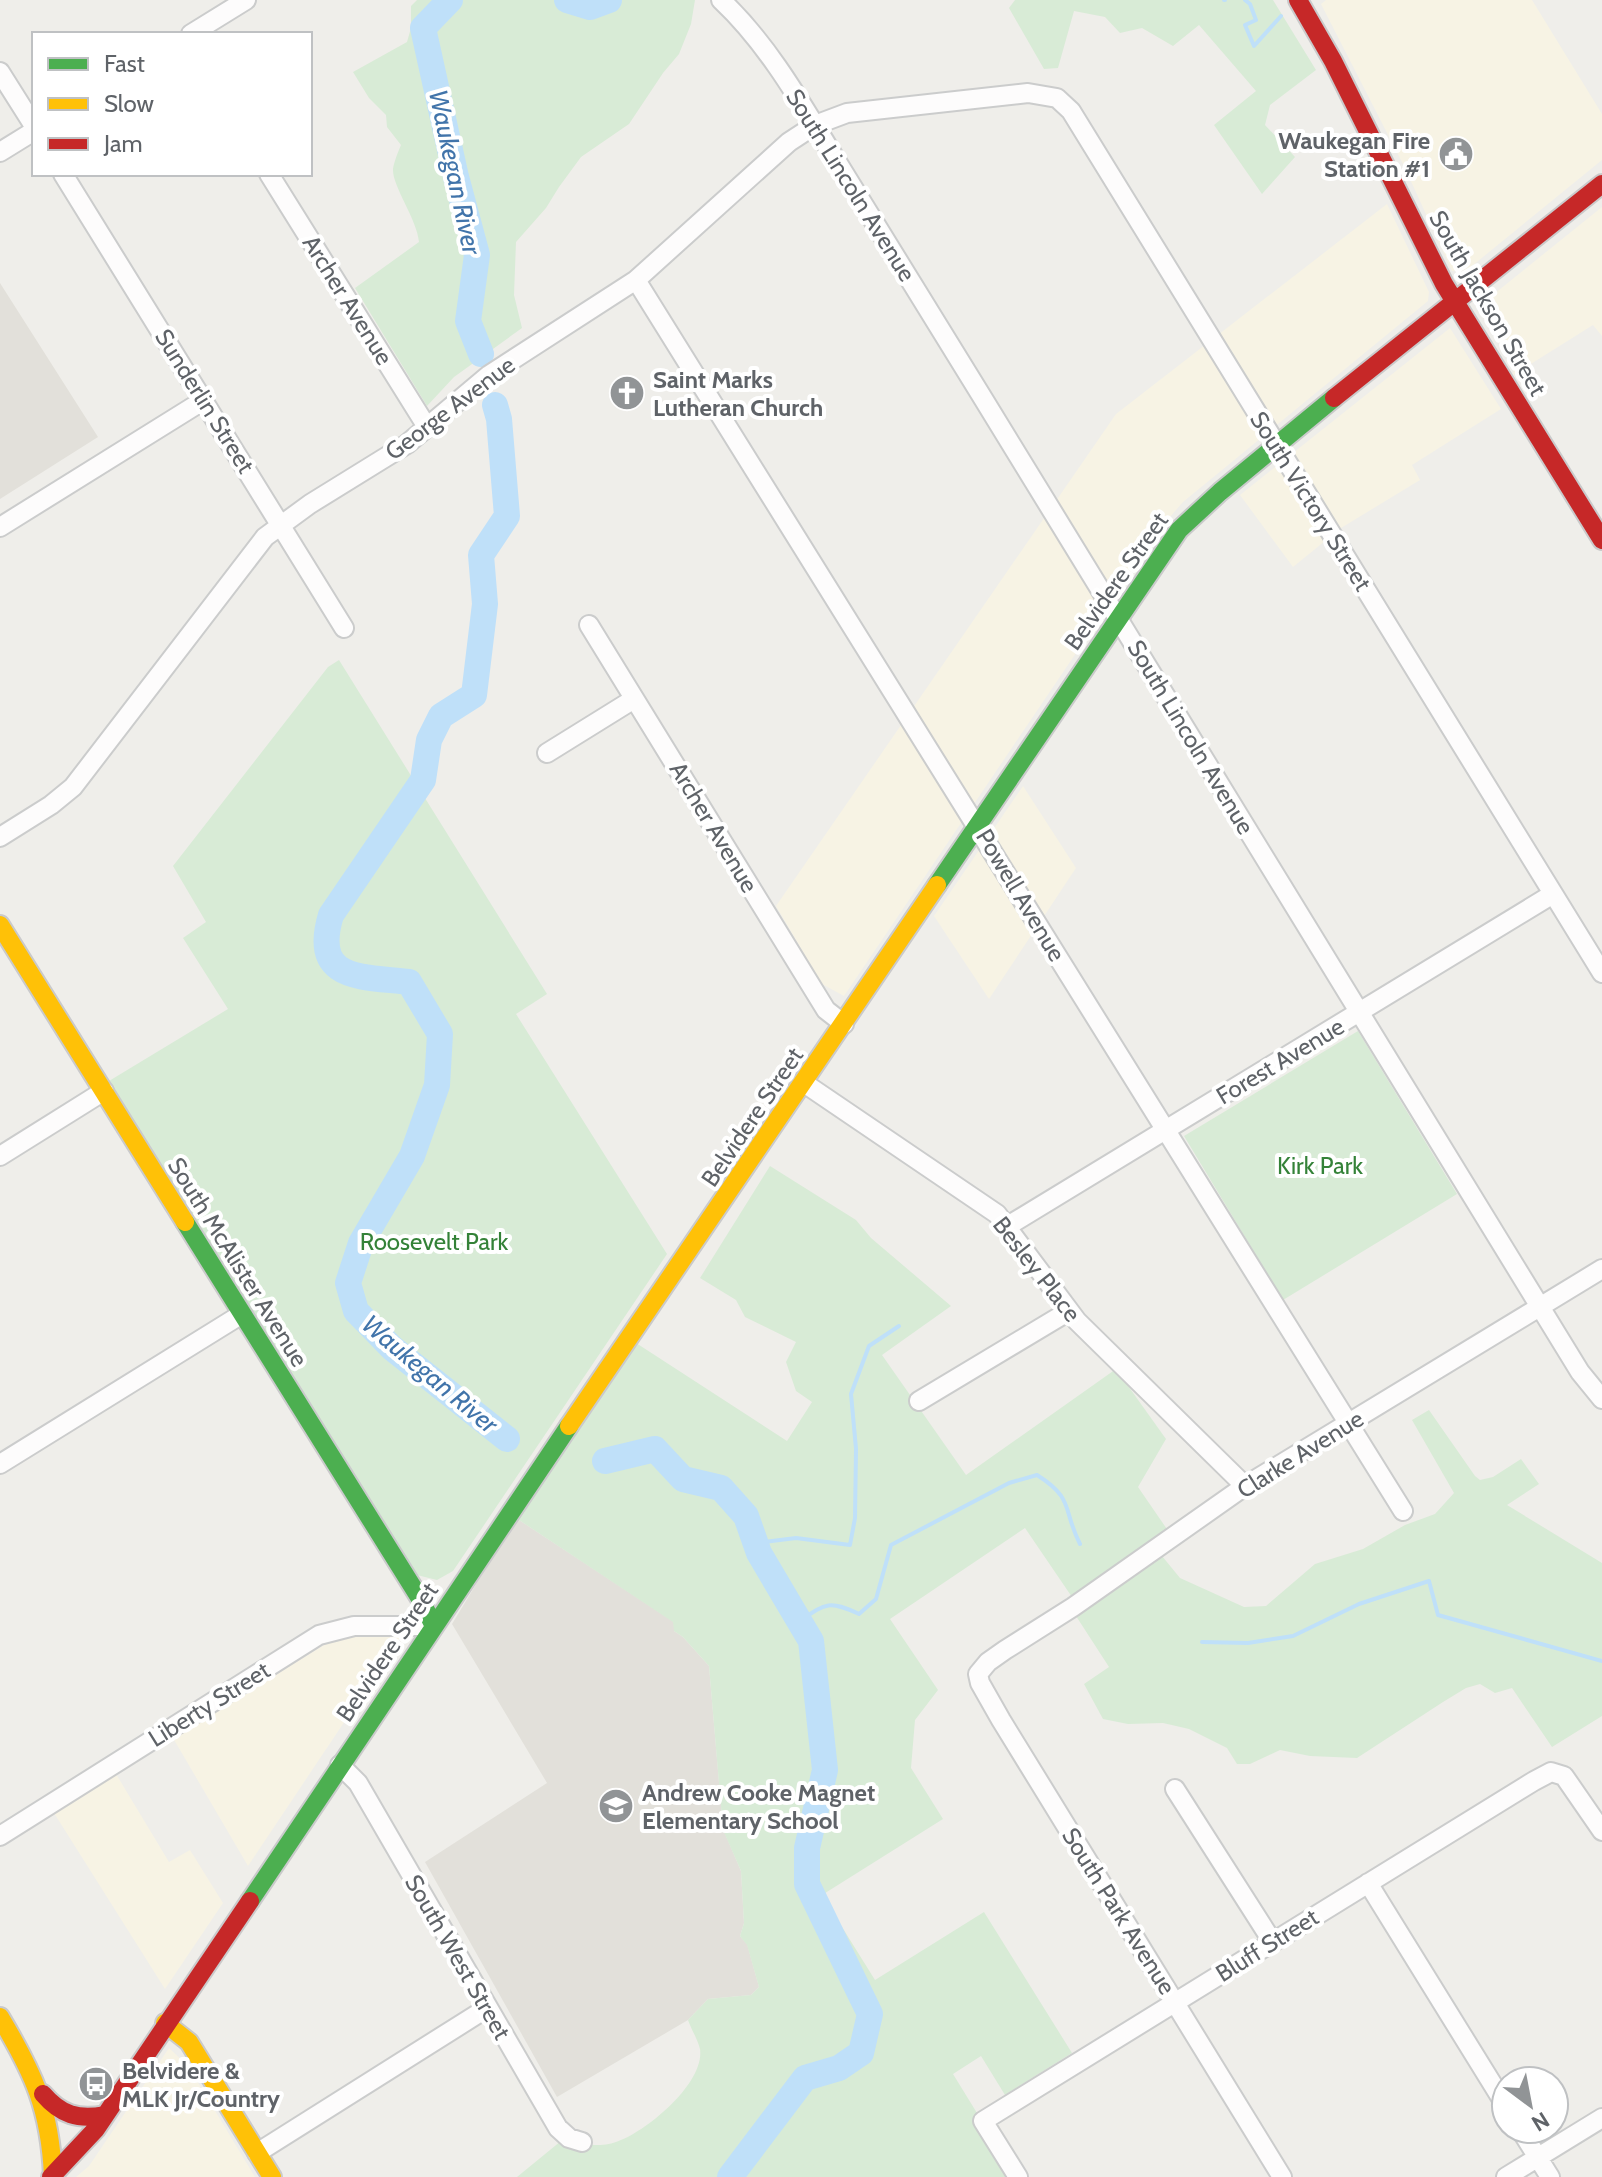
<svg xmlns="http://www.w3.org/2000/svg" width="1602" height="2177" font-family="Cabin,sans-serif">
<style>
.commercial{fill:#f7f3e4}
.education{fill:#e2e0da}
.green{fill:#d8ebd6}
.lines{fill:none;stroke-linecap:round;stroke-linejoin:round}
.stream{stroke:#bfe0f9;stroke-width:4}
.river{stroke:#bfe0f9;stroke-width:26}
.street-casing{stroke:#cbcccc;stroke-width:22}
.fast-casing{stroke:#cacacb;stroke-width:22}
.slow-casing{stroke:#cacacb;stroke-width:22}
.jam-casing{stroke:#cacacb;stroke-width:22}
.street{stroke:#fdfcfc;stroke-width:18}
.fast{stroke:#4caf50;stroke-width:18}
.slow{stroke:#ffc107;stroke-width:18}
.jam{stroke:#c62828;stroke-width:18}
.labels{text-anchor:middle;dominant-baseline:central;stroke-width:8;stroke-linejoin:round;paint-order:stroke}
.poi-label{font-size:24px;font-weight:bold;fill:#5f6368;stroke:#fff;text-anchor:start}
.street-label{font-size:24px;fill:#5f6368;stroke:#fff}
.park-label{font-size:24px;fill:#348238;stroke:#fff}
.water-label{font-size:26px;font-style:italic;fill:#4174aa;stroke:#fff}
</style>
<rect width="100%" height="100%" fill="#efeeea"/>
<path class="commercial" d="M1326,0H1532L1602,114V160L1467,270L1452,271L1404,166L1321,4Z
M1387,204L1429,292L1428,301L1183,502L1162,526L844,996L822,984L776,906L1116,414Z
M1602,207V336L1593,325L1513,375L1514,368L1479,306Z
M1450,328L1501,409L1412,465L1420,480L1341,528L1293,567L1240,495Z
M1023,786L1076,868L989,999L934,916Z
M388,1632L401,1637L248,1866L173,1738L334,1639Z
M116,1774L169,1862L190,1850L223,1903L165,1989L54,1813Z
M169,2048L188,2066L255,2177H76L89,2166Z"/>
<path class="education" d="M0,283L98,437L0,499Z
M516,1518L674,1622V1631L683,1637L709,1666L723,1829L741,1871L744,1923L740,1936L747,1944L759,1987L751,1995L708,1999L688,2020L557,2097L425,1862L547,1783L452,1624Z"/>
<path class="green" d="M417,0H695L691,24L679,54L663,73L629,124L581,157L559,187L546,208L516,242L514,295L522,328L454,377L427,406L355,288L419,242C417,219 392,186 393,169C394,162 398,152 401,145L387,127L386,115L369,98L353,72L407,42L411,28V6Z
M1015,0H1273L1316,70L1270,105L1265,125L1295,157L1262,194L1214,125L1256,91L1199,25L1173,46L1142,28L1120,33L1105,17L1074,11L1058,68L1044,69L1009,8Z
M339,660L547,994L516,1014L667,1254L453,1571L437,1580L417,1575L109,1081L228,1009L183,938L206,922L173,866L328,667Z
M1358,1031L1457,1194L1283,1300L1184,1136Z
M770,1166L856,1220L871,1238L951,1306L882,1355L966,1475L1116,1369L1166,1439L1138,1487L1171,1535L1074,1600L1025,1528L890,1619L938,1690L915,1720L911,1768L943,1819L822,1895L875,1980L984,1912L1072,2053L1005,2095L981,2056L953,2074L977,2113L982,2133L1009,2177H517L561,2141C578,2144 599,2148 616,2142C646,2132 705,2083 700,2049C698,2040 691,2029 688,2020L708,1999L751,1995L759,1987L747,1945L740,1936L744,1923L741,1871L723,1830L709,1666L683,1637L674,1631L673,1622L516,1518L633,1341L787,1441L812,1402L796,1391L786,1362L796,1342L745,1317L736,1300L700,1278Z
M1429,1410L1475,1476L1480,1480L1493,1477L1521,1459L1539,1484L1507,1505L1602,1563V1716L1552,1747L1512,1688L1495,1693L1480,1684L1466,1688L1443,1702L1357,1758L1310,1756L1280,1750L1250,1764H1237L1227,1748L1189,1729L1163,1723L1128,1724L1103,1719L1084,1684L1109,1667L1076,1616L1162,1556L1180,1578L1244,1607L1266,1606L1315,1564L1363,1549L1405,1525L1435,1514L1454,1493L1412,1420Z"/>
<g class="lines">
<path class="stream" d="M1224,0H1225
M1245,0L1250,4L1256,20L1245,25L1254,46L1281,16
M756,1543L796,1538L850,1545L855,1518L856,1449L851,1394L869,1346L899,1326
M800,1621C826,1603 829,1600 859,1614L876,1599L891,1545L1009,1483L1037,1475C1075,1499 1062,1509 1080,1544
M1202,1642L1248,1643L1293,1636L1359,1604L1429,1581L1438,1615L1602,1661"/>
<path class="river" d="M450,0L423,28L456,177L477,255L468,321L481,354
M567,0L590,7L609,0
M495,405L499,419L507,516L481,555L485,604L474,695L441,716L429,740L423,780L331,915C311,981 360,976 409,982L440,1034L437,1085L412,1156L361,1243L348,1283L356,1311L392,1348L507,1439
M605,1461L655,1449L683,1479L721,1488L746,1516L759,1553L811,1641L825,1770L807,1848V1884L870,2014L861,2053L839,2068L805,2078L730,2177"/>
<defs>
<path id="street" d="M721,0C770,46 804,108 839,165C887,243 936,322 984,400C1184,723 1380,1049 1580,1372L1602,1399
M191,34L246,0
M0,72L34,126
M0,152L34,131
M63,174L344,628
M269,174L427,427
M636,280L1403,1511
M0,527L204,400
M589,625L826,1010L844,1024
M547,753L634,699
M0,837L51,805L73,787L265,537L310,504L407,444L489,375L636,280L789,142L815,125L847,113L1028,93L1057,98L1071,111L1602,973
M804,1083L997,1214L1077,1321L1245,1486
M0,1156L104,1091
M1006,1227L1553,894
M919,1401L1069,1311
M0,1464L242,1314
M340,1765L358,1783L558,2128L569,2138L582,2142
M1175,1789L1272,1941
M0,1836L319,1635L354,1626H434
M1368,1883L1506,2106
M1520,2129L1550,2177
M257,2153L487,2008
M1018,2177L983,2121L1534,1781L1551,1772L1564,1776L1602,1831
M1282,2177L1001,1720L980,1683L978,1674L988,1662L1005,1650L1073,1607L1245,1486L1602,1269
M1506,2177L1602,2118"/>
<path id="fast" d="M937,885L1179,530L1220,492L1334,398
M185,1222L419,1597L434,1626
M250,1901L569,1426"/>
<path id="slow" d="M0,925L185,1222
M569,1426L937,885
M0,2017C34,2074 50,2109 53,2176
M165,2023L189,2042L272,2177"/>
<path id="jam" d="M1298,0L1333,61L1444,284L1602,540
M1334,398L1602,184
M43,2094C61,2115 78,2120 105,2115
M51,2177L96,2129L250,1901"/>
</defs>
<use href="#street" class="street-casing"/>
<use href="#fast" class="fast-casing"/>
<use href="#slow" class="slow-casing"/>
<use href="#jam" class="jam-casing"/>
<use href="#street" class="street"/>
<use href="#fast" class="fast"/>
<use href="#slow" class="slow"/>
<use href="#jam" class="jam"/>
</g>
<defs>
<symbol id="civic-disc" viewBox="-11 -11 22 22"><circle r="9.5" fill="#919496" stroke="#fff"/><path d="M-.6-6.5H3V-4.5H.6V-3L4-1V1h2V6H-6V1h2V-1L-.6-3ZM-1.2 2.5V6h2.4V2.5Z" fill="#fff"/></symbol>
<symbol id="church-disc" viewBox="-11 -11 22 22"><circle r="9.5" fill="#919496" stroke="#fff"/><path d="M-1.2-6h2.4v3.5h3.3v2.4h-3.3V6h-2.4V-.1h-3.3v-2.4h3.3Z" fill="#fff"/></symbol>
<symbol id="school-disc" viewBox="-11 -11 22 22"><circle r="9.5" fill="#919496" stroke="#fff"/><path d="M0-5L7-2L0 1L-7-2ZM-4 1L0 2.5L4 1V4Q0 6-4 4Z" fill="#fff"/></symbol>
<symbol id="bus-disc" viewBox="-11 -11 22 22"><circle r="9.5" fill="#919496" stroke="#fff"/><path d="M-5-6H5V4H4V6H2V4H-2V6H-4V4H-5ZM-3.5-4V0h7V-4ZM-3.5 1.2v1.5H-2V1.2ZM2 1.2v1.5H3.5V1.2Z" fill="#fff"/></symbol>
</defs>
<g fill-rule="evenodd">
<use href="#civic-disc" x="1436" y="134" width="40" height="40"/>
<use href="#church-disc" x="607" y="373" width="40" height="40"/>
<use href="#school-disc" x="596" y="1786" width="40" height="40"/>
<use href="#bus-disc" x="76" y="2064" width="40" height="40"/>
</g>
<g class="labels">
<g class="poi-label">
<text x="1430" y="140" text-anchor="end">Waukegan Fire<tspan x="1430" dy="28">Station #1</tspan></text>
<text x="653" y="379">Saint Marks<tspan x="653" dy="28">Lutheran Church</tspan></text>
<text x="642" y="1792">Andrew Cooke Magnet<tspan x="642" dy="28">Elementary School</tspan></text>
<text x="122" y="2070">Belvidere &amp;<tspan x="122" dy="28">MLK Jr/Country</tspan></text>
</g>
<g class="street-label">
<text transform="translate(851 185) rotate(58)">South Lincoln Avenue</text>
<text transform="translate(348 300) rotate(58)">Archer Avenue</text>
<text transform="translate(1488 303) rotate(60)">South Jackson Street</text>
<text transform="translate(205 401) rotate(58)">Sunderlin Street</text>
<text transform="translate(450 408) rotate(-37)">George Avenue</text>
<text transform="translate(1311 501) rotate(58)">South Victory Street</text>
<text transform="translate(1116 581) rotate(-55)">Belvidere Street</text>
<text transform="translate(1191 737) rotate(59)">South Lincoln Avenue</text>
<text transform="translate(714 827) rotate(59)">Archer Avenue</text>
<text transform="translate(1021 895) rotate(59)">Powell Avenue</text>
<text transform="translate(1280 1061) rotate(-31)">Forest Avenue</text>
<text transform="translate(752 1117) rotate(-56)">Belvidere Street</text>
<text transform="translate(238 1262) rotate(58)">South McAlister Avenue</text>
<text transform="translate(1037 1269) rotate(52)">Besley Place</text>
<text transform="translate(1300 1454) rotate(-32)">Clarke Avenue</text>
<text transform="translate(387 1652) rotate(-56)">Belvidere Street</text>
<text transform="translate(209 1704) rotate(-32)">Liberty Street</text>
<text transform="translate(1119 1911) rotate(58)">South Park Avenue</text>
<text transform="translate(1267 1945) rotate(-32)">Bluff Street</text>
<text transform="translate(458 1957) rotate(60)">South West Street</text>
</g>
<g class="park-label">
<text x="1320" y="1165">Kirk Park</text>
<text x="434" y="1241">Roosevelt Park</text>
</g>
<g class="water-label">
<text transform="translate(455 172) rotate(78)">Waukegan River</text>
<text transform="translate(430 1374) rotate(40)">Waukegan River</text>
</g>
</g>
<rect x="32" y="32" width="280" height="144" fill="#ffffff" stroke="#bfc1c3" stroke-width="2"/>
<rect x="48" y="58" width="40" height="12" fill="#4caf50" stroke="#bfc1c3" stroke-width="2"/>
<text x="104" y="72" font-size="24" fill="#5f6368">Fast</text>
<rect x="48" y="98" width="40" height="12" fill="#ffc107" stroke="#bfc1c3" stroke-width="2"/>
<text x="104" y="112" font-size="24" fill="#5f6368">Slow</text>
<rect x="48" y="138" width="40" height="12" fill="#c62828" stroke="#bfc1c3" stroke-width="2"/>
<text x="104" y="152" font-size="24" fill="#5f6368">Jam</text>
<g transform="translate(1530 2105) rotate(148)"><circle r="38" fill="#ffffff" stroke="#bfc1c3" stroke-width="2"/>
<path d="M0-6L14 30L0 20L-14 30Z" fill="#919496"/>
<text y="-12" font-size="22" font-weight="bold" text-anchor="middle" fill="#5f6368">N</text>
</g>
</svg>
